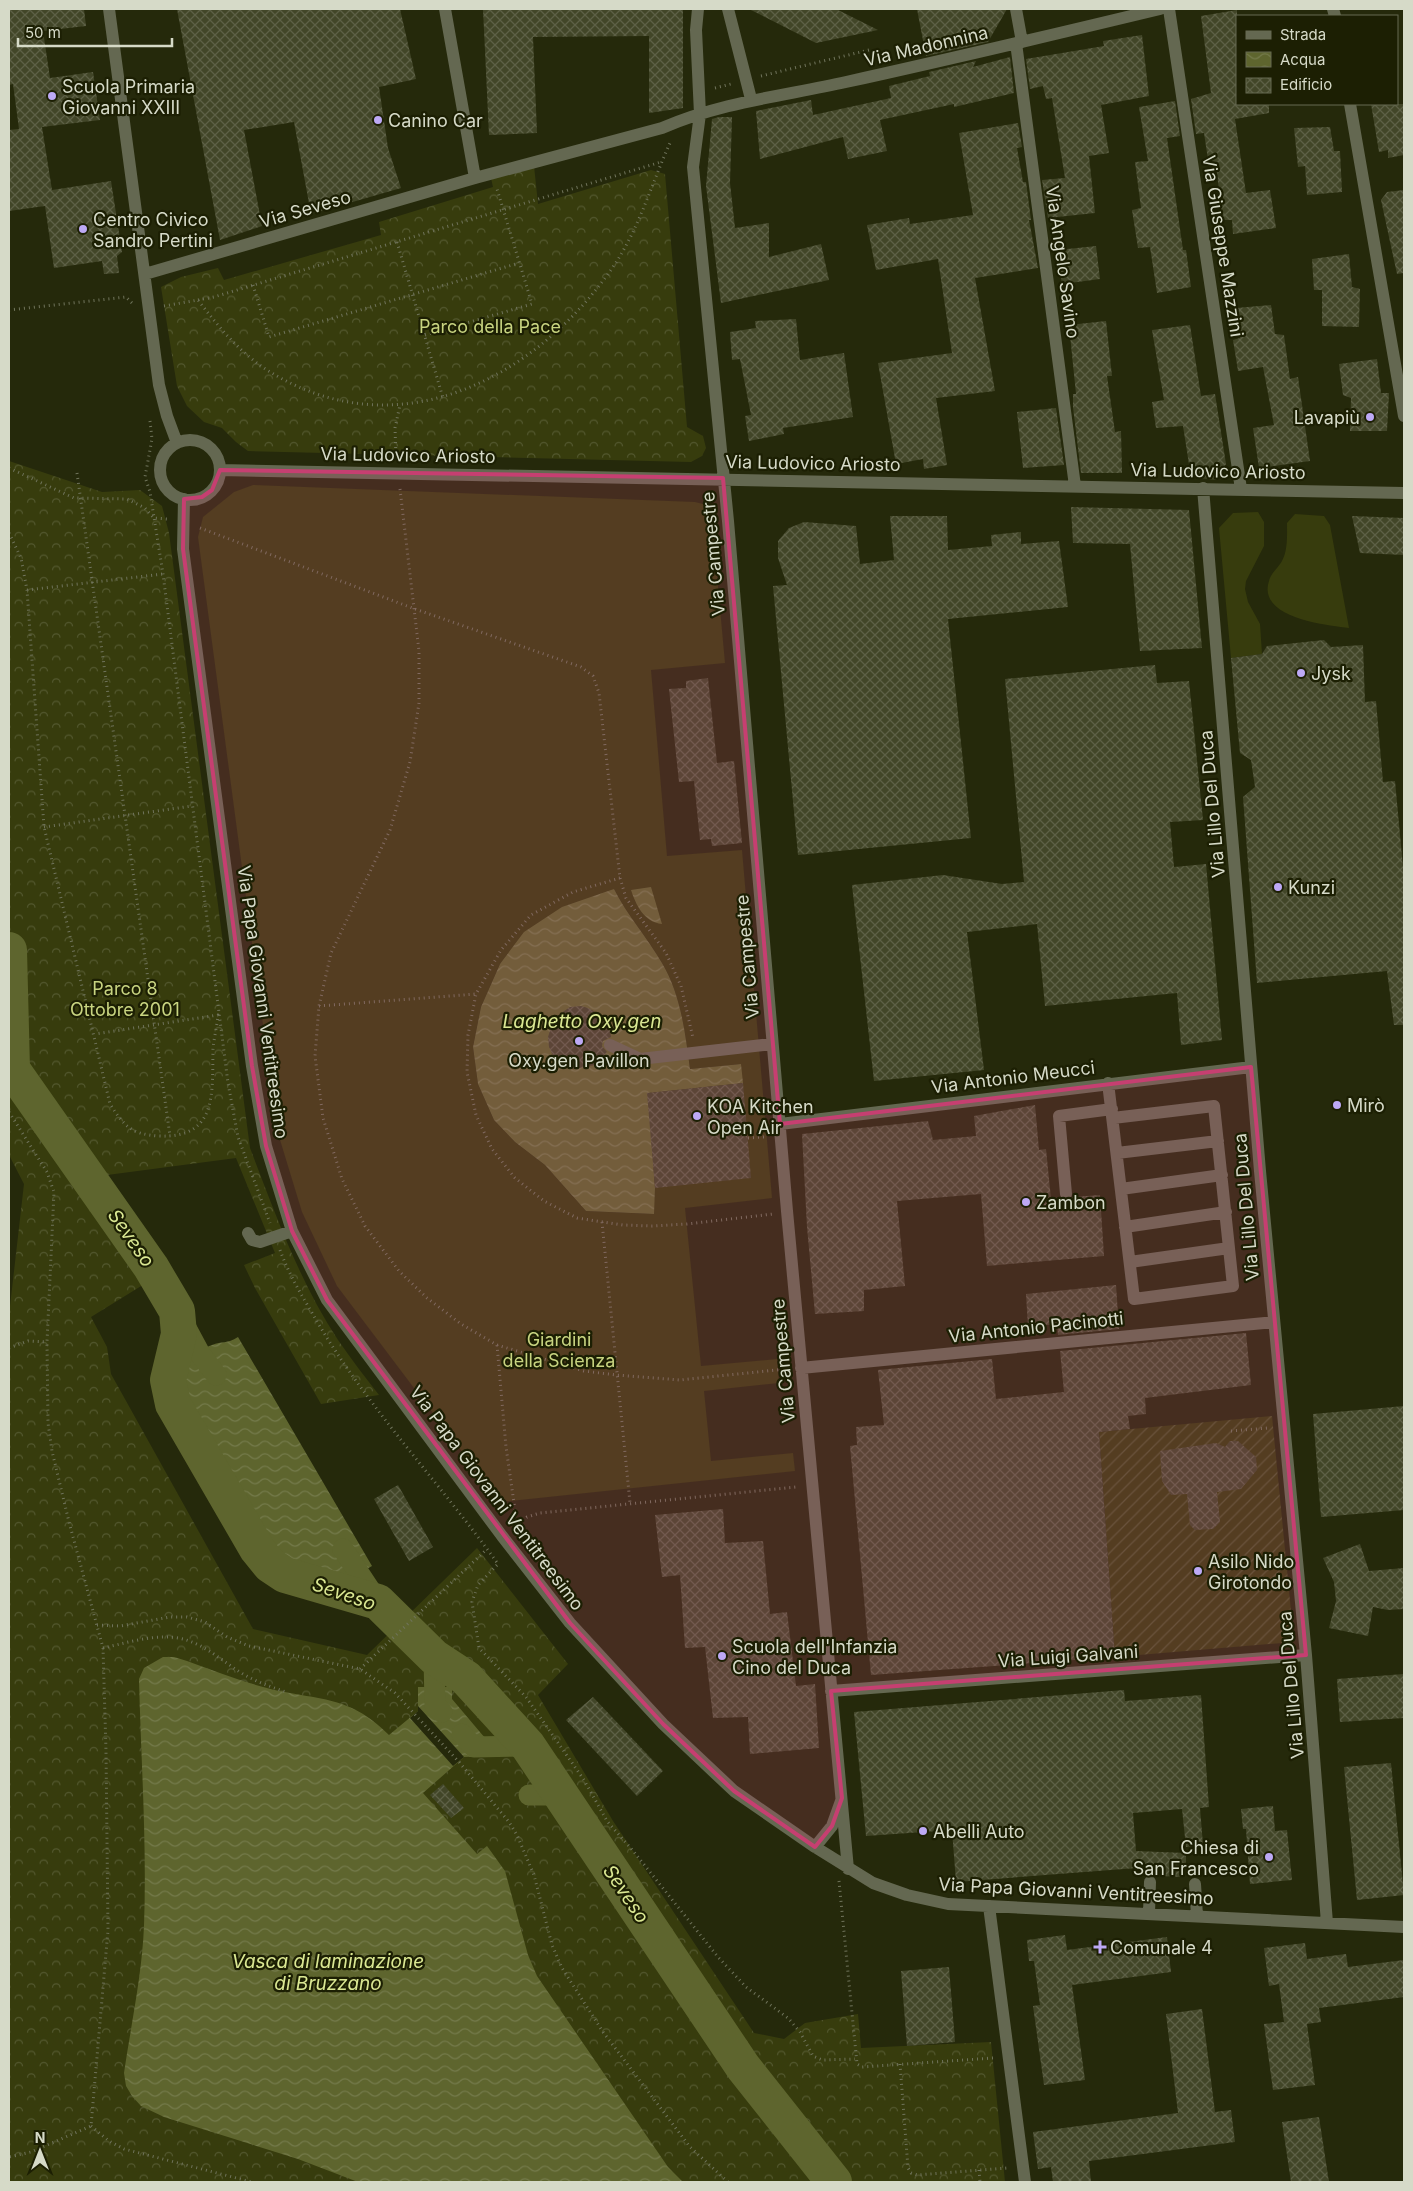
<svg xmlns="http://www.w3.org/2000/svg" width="1413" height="2191" font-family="Inter,sans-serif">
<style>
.grass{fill:#373c0d;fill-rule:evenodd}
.forest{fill:url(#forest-crowns)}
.garden{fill:url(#garden-furrows)}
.water{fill:url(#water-waves)}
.pier{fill:#25290b}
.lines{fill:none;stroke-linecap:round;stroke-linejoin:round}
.canal{stroke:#5e652e;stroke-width:21}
.river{stroke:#5e652e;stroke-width:36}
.building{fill:url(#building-cross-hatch)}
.path{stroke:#70745c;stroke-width:3;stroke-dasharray:1 4;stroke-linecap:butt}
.minor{stroke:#646851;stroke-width:12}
.marked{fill:#c63f71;fill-opacity:0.2;stroke:#c63f71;stroke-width:4;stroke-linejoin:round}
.poi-dot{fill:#bda9f5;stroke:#1c1f03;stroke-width:2}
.labels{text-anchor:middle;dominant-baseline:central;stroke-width:4.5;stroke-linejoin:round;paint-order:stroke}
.street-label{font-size:18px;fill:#d6dac8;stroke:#1c1f03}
.poi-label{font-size:18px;fill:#d6dac8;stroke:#1c1f03;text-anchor:start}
.park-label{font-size:18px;fill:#c8d480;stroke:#1c1f03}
.water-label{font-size:19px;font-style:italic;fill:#dbe893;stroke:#1c1f03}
</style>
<defs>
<pattern id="forest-crowns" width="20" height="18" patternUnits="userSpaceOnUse" patternTransform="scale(1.25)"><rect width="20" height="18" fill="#373c0d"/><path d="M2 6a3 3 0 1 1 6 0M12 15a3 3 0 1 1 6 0" fill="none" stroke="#53582f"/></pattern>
<pattern id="garden-furrows" width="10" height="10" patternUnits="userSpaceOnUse" patternTransform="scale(1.25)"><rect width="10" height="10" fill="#373c0d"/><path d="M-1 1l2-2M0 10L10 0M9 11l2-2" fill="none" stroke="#53582f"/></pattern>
<pattern id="water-waves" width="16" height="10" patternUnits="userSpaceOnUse" patternTransform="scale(1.25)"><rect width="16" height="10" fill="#5e652e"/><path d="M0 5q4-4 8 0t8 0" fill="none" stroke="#747a4b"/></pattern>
<pattern id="building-cross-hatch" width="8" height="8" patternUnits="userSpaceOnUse" patternTransform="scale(1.25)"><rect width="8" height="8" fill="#424628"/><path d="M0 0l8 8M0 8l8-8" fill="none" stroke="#5d6046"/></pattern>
</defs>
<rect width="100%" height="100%" fill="#25290b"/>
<path class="grass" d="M253,485L695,502L707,505L712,521L725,663L651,670L667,856L742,850L772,1198L685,1208L701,1366L777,1359L779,1383L704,1391L711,1461L793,1453L795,1471L500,1502L337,1286L302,1212L277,1130L198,537L203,517L234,492ZM614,889C627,915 647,937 662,963C681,995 685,1033 690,1069L741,1064L647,1093L655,1188L653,1214L586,1211L545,1165L515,1142L494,1120L478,1084L473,1047L481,1007L500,964Z
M1258,512L1264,522V546L1246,581L1245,589L1248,602L1260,624L1262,654L1231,658L1219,528L1233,513Z
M1295,514L1324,516L1330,525L1349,628C1326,625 1257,618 1269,581C1271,573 1278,568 1282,561C1288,550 1287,535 1287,523Z"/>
<path class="forest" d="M534,166L538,204L651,170L665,174L687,427L703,436L706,448L702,456L691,462L248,451L236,442L222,428L204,422L187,406L177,386L161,287L181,277L218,268L224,280L381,235L379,222L493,187L491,178Z
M9,461L102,492L140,490L162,506L169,533L250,1148C275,1213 299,1281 338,1340C351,1359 365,1377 379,1395L321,1404L255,1288L244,1265L275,1253L236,1158L107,1175L167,1270L91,1317L107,1347L111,1374L253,1629L367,1655L477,1548L568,1664L538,1695L613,1821L754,2033L784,2039L805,2023L858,2014L861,2048L991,2042L1005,2182H9V1315L24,1184L9,1155Z"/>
<path class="garden" d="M1272,1416L1294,1642L1115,1657L1099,1432Z"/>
<path class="water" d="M651,887L662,924C644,922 636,905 631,890Z
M614,889C627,915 647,937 662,963C681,995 685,1032 690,1069L741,1064L743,1083L648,1093L655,1188L654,1214L586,1211L545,1165L515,1142L494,1120L478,1084L473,1047L481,1007L500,964L524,932L562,907Z
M238,1337L372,1566L349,1579C323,1572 292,1570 273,1549L184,1397C178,1369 184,1355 212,1345C222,1341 227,1344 238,1337Z
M163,1657H174L187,1661C212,1670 237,1680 263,1687C314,1701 348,1693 389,1735L418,1711V1687H452V1699L485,1738L486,1756L464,1757L423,1793L477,1854L487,1846L505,1871L528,1955L537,1976L668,2167L683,2182H358L298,2159L164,2117L141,2106L132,2096L126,2086L124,2073C131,2025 142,1975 144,1926C147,1844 141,1761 139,1679L144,1668Z"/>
<path class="pier" d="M418,1706L464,1757L453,1766L410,1718L418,1711Z"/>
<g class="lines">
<path class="canal" d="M177,1311L199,1352L216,1375
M343,1549L378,1602
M434,1657L435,1705L442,1712
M462,1734L474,1747L528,1746
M529,1795H562"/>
<path class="river" d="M9,950L12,1069L151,1267L177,1311L179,1334L168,1380L173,1404L257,1549L270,1565L285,1575L378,1602L434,1657L466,1678L528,1746L743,2067L834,2182"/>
</g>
<path class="building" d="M9,9H84L86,26L43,31L50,78L93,72L100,120L42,127L52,190L111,181L122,252L117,256L119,273L104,274L102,261L54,268L45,206L9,211V130L19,129L13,84L9,85Z
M177,9H400L416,79L379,87L388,148L401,188L311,214L294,122L244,130L262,226L220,240Z
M483,9H683V108L649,113V36L533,37L537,133L489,135Z
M749,9H836L878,30L816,43Z
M917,9H1007L988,42L926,56Z
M1237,10V104H1269V113L1235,119L1246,193L1270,190L1276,228L1233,234L1232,220H1222L1217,172L1210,173L1204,133L1196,134L1191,99L1211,93L1201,16Z
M1142,35L1149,96L1101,105L1109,153L1089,156L1095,213L1048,218L1042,180L1065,178L1052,98L1046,99L1043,86L1030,89L1026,59L1104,46L1103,41Z
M1010,57L1014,93L954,107V104L880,120L887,151L848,159L843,137L760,159L756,111L811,100L813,115L891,98L889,86L930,76L929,72L976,61L973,67Z
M1175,101L1180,136L1167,138L1183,250H1186L1191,287L1157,293L1150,247L1138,248L1132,210L1141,208L1135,162L1148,161L1139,107Z
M1371,104H1404V155L1388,158V150L1379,152Z
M719,117H732L730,183L735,228L769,223V257L821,244L829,280L721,303L706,186L712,119Z
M1018,123L1022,147L1017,148L1023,182H1026L1031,220H1029L1038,268L975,278L995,391L936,398L947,465L924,469L923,459L896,464L878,363L952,353L938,259L876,270L867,225L909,218L910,224L973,215L959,133Z
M1330,127L1334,151H1340L1342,192L1307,195L1305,166L1298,167L1294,128Z
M1404,190V273L1397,274L1381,200L1387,192Z
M1096,246L1100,279L1062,284L1058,250Z
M1349,254L1352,287L1360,289L1359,327L1322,326V290H1314L1312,259Z
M1271,305L1275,334L1284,335L1290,379L1298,377L1310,461L1259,468L1253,428L1274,425L1263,367L1238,371L1233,340L1240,338L1236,308Z
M796,319L800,360L844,353L853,417L783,428L784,434L749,441L745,416L751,415L740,359L732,360L730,332L756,328L755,321Z
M1106,321L1112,376H1107L1115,432L1121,431L1122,473H1081L1073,407V394H1076L1069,325Z
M1190,325L1201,396L1215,394L1226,464L1216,480L1191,477L1183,426L1156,428L1152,402L1164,400L1152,330Z
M1377,359L1381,393H1389L1387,431H1350L1351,398L1343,395L1339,364Z
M1056,408L1064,465L1023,468L1017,412Z
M1071,507L1189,510L1202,648L1140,651L1130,544L1073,543Z
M890,516H947L948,550L992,546L991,535L1021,532V544L1059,541L1068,607L948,619L971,838L798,855L773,586L787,585L778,558V541L789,528L804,522L856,526L860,564L894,560Z
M1352,516L1404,518V555L1360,553Z
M1324,640L1331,647L1363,645L1365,702L1376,701L1383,782L1395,781L1404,878V1025H1394L1387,971L1257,983L1243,797L1255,787L1251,760L1240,753L1231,658L1262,654L1267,646Z
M1155,665L1157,683L1189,681L1203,820L1170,822L1174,867L1206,864L1222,1040L1181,1045L1177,993L1045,1006L1037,924L967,932L984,1070L874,1081L852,885L943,875L1002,884L1024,882L1005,679Z
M708,678L717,763L734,761L742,843L712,846L711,839L700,840L694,781L679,782L669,689L686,688V681Z
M581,1006L588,1008L603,1016L609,1026L611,1037L603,1041L602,1046L607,1052L595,1065L574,1069L564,1065L553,1056L549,1047L548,1037L554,1018L570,1007Z
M743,1083L751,1178L655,1188L647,1093Z
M1035,1105L1039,1150L1046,1149L1051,1199H1059L1066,1202L1073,1197L1100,1195L1104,1256L987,1266L981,1194L897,1201L905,1286L864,1290V1311L815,1314L807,1227L802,1134L928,1121L933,1140L976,1136L974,1116Z
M1116,1285L1119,1329L1058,1335L1057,1324L1028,1327L1026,1294Z
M1246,1333L1251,1385L1145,1398L1146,1414L1128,1416L1130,1429L1099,1432L1115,1657L871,1675L850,1446L857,1445L856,1427L884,1425L878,1370L992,1359L996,1399L1064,1392L1060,1351Z
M1404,1406V1510L1321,1517L1313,1414Z
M1230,1441H1238L1256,1457L1257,1470L1241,1489L1217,1492L1220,1522L1213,1529L1195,1530L1190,1525L1187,1494L1171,1495L1162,1481L1160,1451L1216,1443L1225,1447Z
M398,1485L433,1547L409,1561L374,1499Z
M723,1509L725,1543L763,1541L770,1614L787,1612L796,1686L815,1684L819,1748L750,1754L748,1717L713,1718L705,1647L685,1648L680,1575L662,1577L655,1515Z
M1360,1544L1369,1571L1404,1568V1609L1388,1610L1373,1607L1368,1636L1329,1628L1336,1601L1334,1582L1323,1558Z
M1404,1674V1718L1340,1722L1337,1679Z
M1124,1690L1125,1701L1201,1695L1209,1807L1200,1808L1203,1845L1186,1847L1182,1809L1133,1813L1136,1851L1186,1853V1864H1182L1181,1877L1162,1876L1163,1866L956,1882L952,1830L866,1836L854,1712Z
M593,1697L663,1771L637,1796L566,1720Z
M1391,1763L1404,1895L1357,1900L1344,1767Z
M443,1784L464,1808L451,1818L430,1795Z
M1273,1806L1275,1831L1287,1830L1292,1880L1250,1884L1246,1829H1243L1241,1809Z
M1065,1935L1067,1950L1167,1937L1171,1972L1072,1985L1085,2080L1044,2085L1033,2006L1040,2005L1034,1961H1029L1027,1940Z
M1305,1943L1307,1959L1346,1954L1348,1967L1404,1960V1997L1319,2008L1321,2022L1307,2024L1315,2085L1273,2090L1264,2024L1284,2022L1279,1984L1269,1986L1264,1948Z
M949,1967L955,2042L907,2046L901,1971Z
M1202,2009L1215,2112L1231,2110L1235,2142L1089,2161L1091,2182H1053L1051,2167L1038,2169L1033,2132L1178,2113L1166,2014Z
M1319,2117L1329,2182H1291L1282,2122Z"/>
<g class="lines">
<path class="path" d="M761,76L869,50L882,58
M715,88L731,84
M397,242L443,398
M253,285L269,337L519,263
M198,300L214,297L661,162
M164,306L198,300C218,326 239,352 267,370C395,451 534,381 613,267C639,229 651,185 670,143
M9,310L126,297L132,303
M425,335L532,304L497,189
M150,421L152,439L145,477L150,492L163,574L228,1083L238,1137L270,1223
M396,458L395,428L400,405
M9,468L74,498L127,499L145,508L154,518L167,519
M77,473L170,1136
M400,489L419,651V703L410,762L390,830L331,953L319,1006L315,1056L323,1118L342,1179L365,1226L399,1271L427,1298L461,1324L497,1345L584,1371L616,1375L680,1380L786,1369
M200,528L415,609L581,667L593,676L599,693L620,878L626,898L666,953L681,986L693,1038
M9,533L21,558L27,590L44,827L110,1104C124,1126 131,1134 158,1136C218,1139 212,1093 213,1049C214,1038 217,1026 218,1015L95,1034
M27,590L163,574
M44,827L192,806
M620,878L573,892L531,915L501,950L476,994L468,1035L467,1072L476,1115L492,1149L515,1178L544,1201L577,1218L623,1225L652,1226L687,1224L773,1214
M319,1006L476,994
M9,1112L47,1172L54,1192L47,1342L48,1423L52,1451L69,1522L103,1648L106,1751L108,1930L91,2126L31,2152L9,2157
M748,1138L764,1137
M602,1222L630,1503
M280,1250C288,1272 299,1291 311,1311C363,1403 437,1479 498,1564L478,1585L472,1602L479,1648L526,1697L584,1780L607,1821L634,1852L718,1957L746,1987L788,2018L800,2032L813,2056L822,2060L855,2059
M497,1345L506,1447L517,1524
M9,1348L28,1341L47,1342
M1231,1431L1268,1428
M514,1526L527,1517L540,1513L796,1487
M97,1625L120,1626L170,1617H187L205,1622L227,1637L249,1646L360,1669L395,1693L459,1762L509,1822L517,1835L534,1875L552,1945L562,1968L603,2032L690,2147L728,2182
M103,1648C122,1644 144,1637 164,1637C197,1636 217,1658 243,1674C257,1682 271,1687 286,1692
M360,1669L487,1549
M839,1881L857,2064L862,2067L993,2058
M900,2064L908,2168L911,2173L917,2175L1007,2168
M91,2126L109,2141L124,2149L252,2182
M979,2170L980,2182"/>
<path class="minor" d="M109,9L159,385L167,416L177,443
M445,9L475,178
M698,9L696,30L700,114L693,167L728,521L787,1211L848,1869
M728,9L751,99
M1016,9L1022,42
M1169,9L1241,489
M1333,9L1335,16
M1016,43L1075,486
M1350,104L1404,416
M145,274L475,178L662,128C722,102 783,96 846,82C951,59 1056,34 1160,9
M160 470a30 30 0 1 1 60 0a30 30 0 1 1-60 0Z
M220,470L1404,493
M1203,488L1260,1171L1306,1655L1327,1923
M184,499L183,549L252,1066L266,1146L292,1231L327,1300L502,1536L570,1623L663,1724L734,1791L815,1847L873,1883L907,1895L948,1904L1404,1927
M610,1045L640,1059L772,1044
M1108,1083L1134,1299L1233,1286L1214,1106L1113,1118
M780,1124L1251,1067
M1117,1153L1218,1141
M1121,1189L1222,1175
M1066,1194L1059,1116L1112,1109
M1125,1227L1226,1212
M248,1233L252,1240L260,1242L292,1231
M1130,1262L1229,1248
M801,1368L1274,1322
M831,1691L1306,1655
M815,1847L832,1826L841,1801
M1195,1884L1197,1916
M989,1906L1025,2182
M1149,1913L1150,1882"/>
</g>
<path class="marked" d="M220,470L723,478L780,1124L1251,1067L1306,1655L831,1691L842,1798L832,1826L815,1847L734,1791L663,1724L570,1623L327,1300L292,1231L266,1146L252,1066L183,549L184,499L202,497L212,490Z"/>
<g class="poi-dot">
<circle cx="52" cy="96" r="5"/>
<circle cx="378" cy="120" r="5"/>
<circle cx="83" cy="229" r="5"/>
<circle cx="1370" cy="417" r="5"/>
<circle cx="1301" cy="673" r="5"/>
<circle cx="1278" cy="887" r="5"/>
<circle cx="579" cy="1041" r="5"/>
<circle cx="1337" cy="1105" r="5"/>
<circle cx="697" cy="1116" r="5"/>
<circle cx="1026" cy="1202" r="5"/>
<circle cx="1198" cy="1571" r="5"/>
<circle cx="722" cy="1656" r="5"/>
<circle cx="923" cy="1831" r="5"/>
<circle cx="1269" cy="1857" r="5"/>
<path d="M1097.5 1939.5h5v5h5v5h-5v5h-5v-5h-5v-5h5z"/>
</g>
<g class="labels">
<g class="street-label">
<text transform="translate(926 46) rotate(-13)">Via Madonnina</text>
<text transform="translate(305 209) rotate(-16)">Via Seveso</text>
<text transform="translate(1223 246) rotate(81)">Via Giuseppe Mazzini</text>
<text transform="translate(1063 262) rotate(82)">Via Angelo Savino</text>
<text transform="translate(408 455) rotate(1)">Via Ludovico Ariosto</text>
<text transform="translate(813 463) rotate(1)">Via Ludovico Ariosto</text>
<text transform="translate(1218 471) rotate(1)">Via Ludovico Ariosto</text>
<text transform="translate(713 554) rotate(-95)">Via Campestre</text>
<text transform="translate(1212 804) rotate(-95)">Via Lillo Del Duca</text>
<text transform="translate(747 957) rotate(-95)">Via Campestre</text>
<text transform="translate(263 1002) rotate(82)">Via Papa Giovanni Ventitreesimo</text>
<text transform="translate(1013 1077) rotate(-7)">Via Antonio Meucci</text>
<text transform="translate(1246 1207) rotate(-95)">Via Lillo Del Duca</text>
<text transform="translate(1036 1327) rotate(-6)">Via Antonio Pacinotti</text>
<text transform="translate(783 1361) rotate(-95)">Via Campestre</text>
<text transform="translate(497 1498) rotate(53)">Via Papa Giovanni Ventitreesimo</text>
<text transform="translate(1068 1656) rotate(-4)">Via Luigi Galvani</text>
<text transform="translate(1291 1685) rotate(-95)">Via Lillo Del Duca</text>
<text transform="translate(1076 1891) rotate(3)">Via Papa Giovanni Ventitreesimo</text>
</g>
<g class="poi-label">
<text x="62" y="86">Scuola Primaria<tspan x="62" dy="21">Giovanni XXIII</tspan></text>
<text x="388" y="120">Canino Car</text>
<text x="93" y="219">Centro Civico<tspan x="93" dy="21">Sandro Pertini</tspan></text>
<text x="1360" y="417" text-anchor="end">Lavapiù</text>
<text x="1311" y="673">Jysk</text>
<text x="1288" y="887">Kunzi</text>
<text x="579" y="1060" text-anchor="middle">Oxy.gen Pavillon</text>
<text x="1347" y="1105">Mirò</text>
<text x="707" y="1106">KOA Kitchen<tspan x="707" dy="21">Open Air</tspan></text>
<text x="1036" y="1202">Zambon</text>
<text x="1208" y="1561">Asilo Nido<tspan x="1208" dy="21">Girotondo</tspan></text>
<text x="732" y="1646">Scuola dell'Infanzia<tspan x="732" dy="21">Cino del Duca</tspan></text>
<text x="933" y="1831">Abelli Auto</text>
<text x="1259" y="1847" text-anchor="end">Chiesa di<tspan x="1259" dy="21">San Francesco</tspan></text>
<text x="1110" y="1947">Comunale 4</text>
</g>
<g class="park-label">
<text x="490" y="326">Parco della Pace</text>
<text x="125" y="988">Parco 8<tspan x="125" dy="21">Ottobre 2001</tspan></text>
<text x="559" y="1339">Giardini<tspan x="559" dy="21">della Scienza</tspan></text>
</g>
<g class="water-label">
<text x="582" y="1021">Laghetto Oxy.gen</text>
<text transform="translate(131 1238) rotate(55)">Seveso</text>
<text transform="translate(344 1594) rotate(19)">Seveso</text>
<text transform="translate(626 1894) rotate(56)">Seveso</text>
<text x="328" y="1961">Vasca di laminazione<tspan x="328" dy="22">di Bruzzano</tspan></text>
</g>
</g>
<rect width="1413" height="2191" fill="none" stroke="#d6dac8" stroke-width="20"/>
<rect x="1236" y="15" width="162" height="90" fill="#1c1f03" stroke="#666a52"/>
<rect x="1246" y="31" width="25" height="8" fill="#646851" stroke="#666a52"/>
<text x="1280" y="40" font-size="15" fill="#d6dac8">Strada</text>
<rect x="1246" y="52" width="25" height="15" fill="url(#water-waves)" stroke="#666a52"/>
<text x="1280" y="65" font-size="15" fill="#d6dac8">Acqua</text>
<rect x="1246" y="78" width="25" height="15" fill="url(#building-cross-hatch)" stroke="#666a52"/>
<text x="1280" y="90" font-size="15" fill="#d6dac8">Edificio</text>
<g transform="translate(40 2151)" stroke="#1c1f03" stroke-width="4" paint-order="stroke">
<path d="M0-4L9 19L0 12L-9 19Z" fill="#d6dac8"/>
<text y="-8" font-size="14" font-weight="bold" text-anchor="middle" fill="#d6dac8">N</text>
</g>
<path d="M18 38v8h154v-8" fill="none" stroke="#d6dac8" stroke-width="2.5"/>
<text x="25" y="38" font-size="15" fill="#d6dac8" stroke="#1c1f03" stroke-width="4" paint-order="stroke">50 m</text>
</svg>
